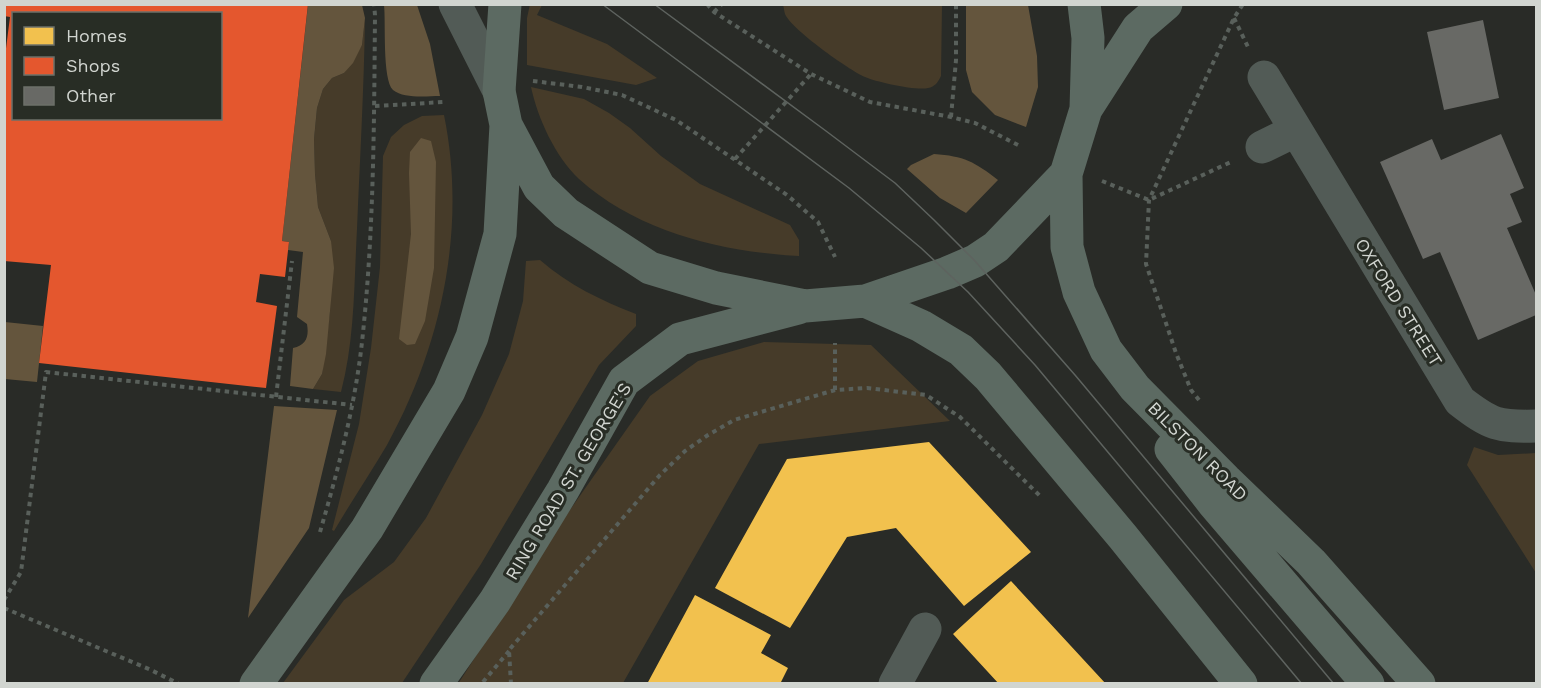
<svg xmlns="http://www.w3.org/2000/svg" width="1541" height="688" font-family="'Work Sans',sans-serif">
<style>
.green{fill:#463b29}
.forest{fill:#64553d}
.homes{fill:#f2c14e}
.shops{fill:#e4572e;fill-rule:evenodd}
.building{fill:#686965}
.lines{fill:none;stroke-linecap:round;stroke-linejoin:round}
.path{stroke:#59605b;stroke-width:4;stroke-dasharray:4.5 4.5;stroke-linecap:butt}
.street{stroke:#525b56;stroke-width:33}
.highway{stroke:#5c6a62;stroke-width:33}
.tram{stroke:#5e635f;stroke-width:1.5}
.labels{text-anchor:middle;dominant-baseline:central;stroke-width:6;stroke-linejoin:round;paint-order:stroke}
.street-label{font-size:18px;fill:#d1d5d0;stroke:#282d25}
</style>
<rect width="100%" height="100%" fill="#292b27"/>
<path class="green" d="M530,4L542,5L537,15L607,44L657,78L636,85L527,65V18Z
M783,5H942L941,76C938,82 935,87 928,88C917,91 876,82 865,77C849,70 791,29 785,14C784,11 784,8 783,5Z
M365,18C364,88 360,158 357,229C354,283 355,339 341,392L313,389L322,374L330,311L331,241L318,207L315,174L314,139L317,108L323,89L332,78L344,73L362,45Z
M531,87L584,99L609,113L630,128L661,156L700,184L790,225L799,240V256C722,252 638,232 579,179C555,156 538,119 531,87Z
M444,115C467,227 442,345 387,445C370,474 351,502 334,531L332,530L359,424L371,348L380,267L383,156L391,137L404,125L422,116Z
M540,260C569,285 600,300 636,314V326L599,365L481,564L402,683H283L344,600L394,562L426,518L482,415L509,354L523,301L526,261Z
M764,342L871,345L950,421L759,444L623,683L458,684L565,517L650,396L698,361Z
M1474,447L1498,455L1536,453V573L1467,465Z"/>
<path class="forest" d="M308,5H362L365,18L362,45L353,63L344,73L332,78L323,89L317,108L314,139L315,174L318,207L331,241L334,268L326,354L322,374L313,389L290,386L293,348C307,345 309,336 307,324L297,317L303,252L288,250L289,242L282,241Z
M384,5H417L430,44L440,96C427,96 404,99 393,90C382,79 386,22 384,5Z
M966,5H1028L1037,56L1038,87L1026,127L995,115L972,92L966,70Z
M421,138L431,141L436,162L434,268L425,321L415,344L407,345L399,339L411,234L409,173L410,152Z
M934,154C964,156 975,162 998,180L966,213L940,198L907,169L911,165Z
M5,322L43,326L37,382L5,379Z
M274,406L337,410L309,528L248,618Z"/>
<path class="homes" d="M929,442L1031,552L964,606L896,528L847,537L790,628L715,588L787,459Z
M1011,581L1106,684H999L953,634Z
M695,595L771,635L761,653L788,668L780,684H647Z"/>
<path class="shops" d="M4,4H308L282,241L289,242L285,277L260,274L256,302L277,306L266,388L39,363L51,265L4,261V64L10,17L4,16ZM14,14H220V118H14Z"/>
<path class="building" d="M1483,20L1499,98L1444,110L1427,32Z
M1501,134L1524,188L1510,194L1522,222L1507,228L1536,295V315L1478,340L1440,252L1423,259L1380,162L1432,139L1441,160Z"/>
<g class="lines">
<path class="path" d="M707,4L714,12L811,74L870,102L951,117L975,123L1018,145
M714,12L722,4
M1234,18L1248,47
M533,81L582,87L622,95L676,120L787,195L818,222L835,257
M375,106L444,102
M951,117L956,60V4
M735,159L811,74
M1102,181L1149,200L1233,161
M835,390V343
M276,397L292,261
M1199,400L1191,390L1176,353L1146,264L1149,200L1234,18L1243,4
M320,532C338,470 355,406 362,342C374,233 374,124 375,15L374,4
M4,600L21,572L46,372L352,405
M4,608L151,670L179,684
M483,682L509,651
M511,684L509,650L660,475L685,451L708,435L734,420L835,390L867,388L926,395L960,417L1041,497"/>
<path class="street" d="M455,4L499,91
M1264,77L1460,401C1491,425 1498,427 1536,426
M1262,147L1295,131
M895,684L925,629"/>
<path class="highway" d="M505,4L499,91L506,125L539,187L566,213L650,268L716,288L805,306L865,301L947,273L975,261L996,247L1066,174L1086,109L1088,38L1084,4
M1086,109L1138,28L1166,4
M1066,174L1067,247L1079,292L1106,350L1135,388L1226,480L1311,562L1419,684
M865,301L921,326L961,350L988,376L1123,537L1241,684
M1171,449L1214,504L1368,684
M256,684L367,529L449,391L472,337L500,234L506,125
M436,684L495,601L563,490L624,381L680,339L798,308"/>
<path class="tram" d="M602,4L849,188L921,248L968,292L1035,365L1302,684
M654,4L826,131L895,183L934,220L975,261L1075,375L1334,684"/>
</g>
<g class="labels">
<g class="street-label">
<text transform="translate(1399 302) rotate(58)">OXFORD STREET</text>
<text transform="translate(1198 451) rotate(45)">BILSTON ROAD</text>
<text transform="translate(568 481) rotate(-59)">RING ROAD ST. GEORGE'S</text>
</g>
</g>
<rect width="1541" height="688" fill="none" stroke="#d1d5d0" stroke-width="12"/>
<rect x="12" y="12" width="210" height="108" fill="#282d25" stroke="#6c7069" stroke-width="1.5"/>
<rect x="24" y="27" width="30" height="18" fill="#f2c14e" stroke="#6c7069" stroke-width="1.5"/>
<text x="66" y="42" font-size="18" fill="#d1d5d0">Homes</text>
<rect x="24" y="57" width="30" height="18" fill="#e4572e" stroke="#6c7069" stroke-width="1.5"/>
<text x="66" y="72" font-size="18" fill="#d1d5d0">Shops</text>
<rect x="24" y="87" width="30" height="18" fill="#686965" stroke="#6c7069" stroke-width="1.5"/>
<text x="66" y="102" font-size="18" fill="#d1d5d0">Other</text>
</svg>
